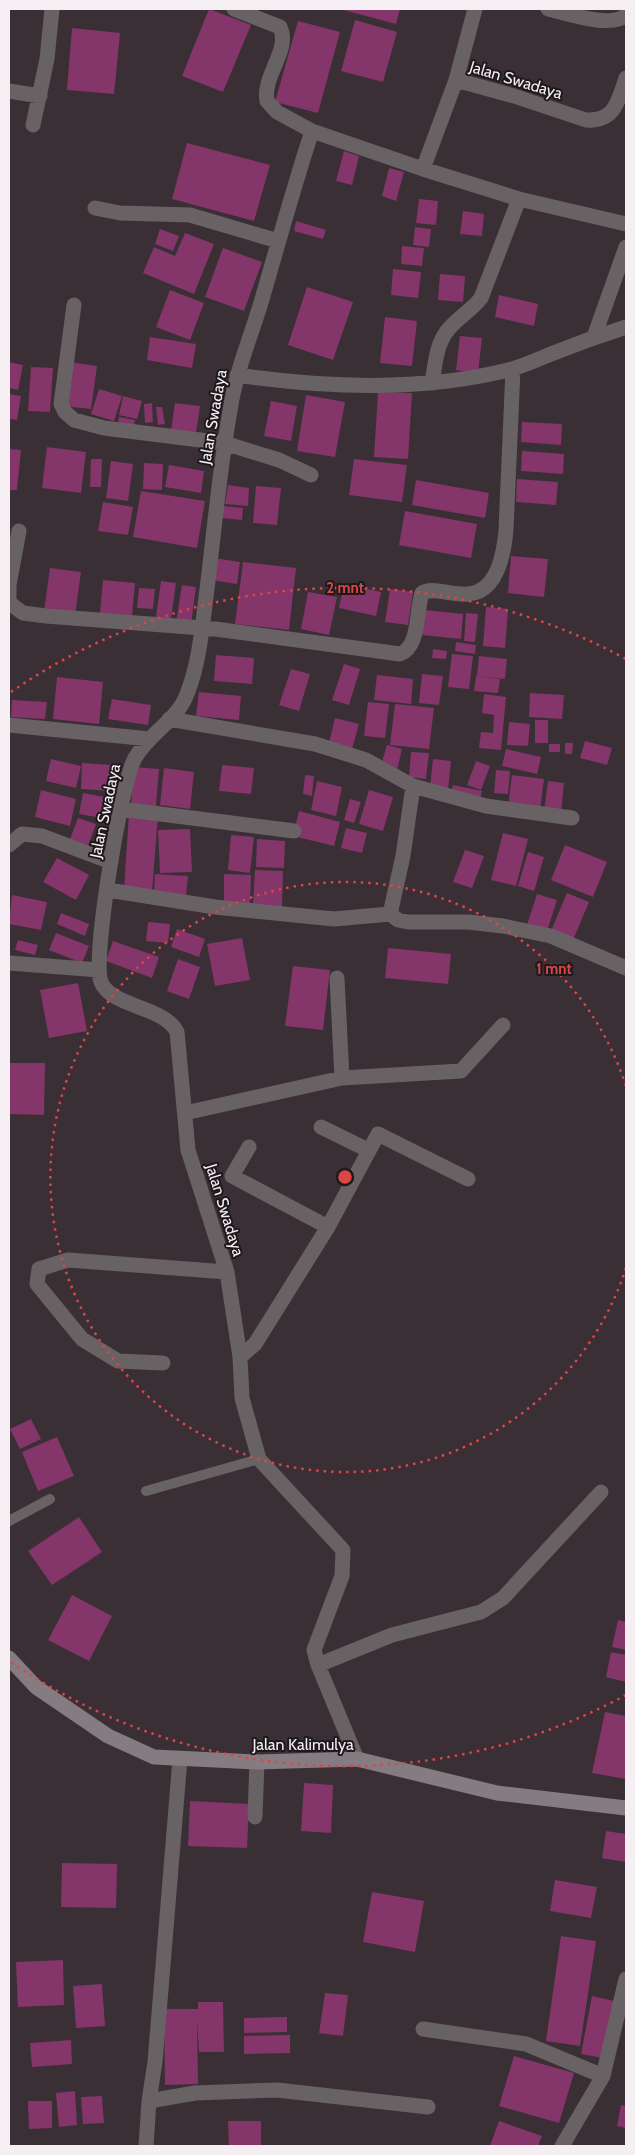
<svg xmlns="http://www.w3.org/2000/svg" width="635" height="2155" font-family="Cabin,sans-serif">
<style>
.building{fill:#843569}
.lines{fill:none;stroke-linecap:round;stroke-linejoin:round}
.lane{stroke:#686265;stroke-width:10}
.street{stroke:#686265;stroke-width:15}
.secondary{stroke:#857c81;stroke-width:15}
.ring{fill:none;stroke:#db4646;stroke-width:2.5;stroke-dasharray:2.5 5}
.labels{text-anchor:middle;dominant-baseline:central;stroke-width:4;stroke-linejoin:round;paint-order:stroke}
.street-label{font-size:16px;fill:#f5eef2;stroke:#1e191c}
.centre{fill:#db4646;stroke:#1e191c;stroke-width:2.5}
.ring-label{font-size:15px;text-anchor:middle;font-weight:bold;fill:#db4646;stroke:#1e191c;stroke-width:4;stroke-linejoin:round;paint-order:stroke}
</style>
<rect width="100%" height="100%" fill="#3a2f35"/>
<path class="building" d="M209,9L251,25L223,92L182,76Z
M340,9H400L396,24Z
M355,20L397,32L383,82L341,71Z
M298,21L340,32L318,113L275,102Z
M72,28L120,33L114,94L67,90Z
M187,143L270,165L254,221L172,199Z
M344,151L359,156L352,185L336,181Z
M389,168L404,172L396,201L382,196Z
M419,199L438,201L436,225L416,223Z
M463,211L484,214L482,236L460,234Z
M296,221L326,230L323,239L294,231Z
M415,227L431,229L429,247L413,245Z
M160,229L179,236L173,251L155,244Z
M185,233L214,244L194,294L143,273L154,247L175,256Z
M402,246L424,248L422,266L401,264Z
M223,248L262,262L244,311L205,297Z
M393,269L421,272L418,298L391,295Z
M440,274L465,276L463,302L438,300Z
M307,287L353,302L333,360L288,345Z
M170,290L204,303L190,340L156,327Z
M499,295L538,304L534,326L495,317Z
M385,317L417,321L412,366L380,363Z
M460,336L482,338L478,373L456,370Z
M150,337L196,344L192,368L147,360Z
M9,362L23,365L18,390L9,388Z
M69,362L97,366L91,409L63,406Z
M31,367L53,368L50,412L28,411Z
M99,389L122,396L114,421L91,414Z
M378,392L412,393L408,459L374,457Z
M9,394L21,396L17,420L9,419Z
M306,395L345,402L335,457L297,451Z
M123,396L142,401L137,419L119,415Z
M271,401L297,406L291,441L264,436Z
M152,403L153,422L145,423L144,404Z
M175,403L200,406L196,433L171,430Z
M156,407H162L165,424L158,425Z
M119,417L135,420L133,431L117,428Z
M522,422L562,424L561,445L521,442Z
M47,447L86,452L81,493L42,488Z
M9,449L21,450L17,490H9Z
M522,451L564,454L563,474L521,471Z
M91,459H102L101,487H90Z
M354,459L407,465L402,502L349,495Z
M111,461L133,464L128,501L106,498Z
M144,463L163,464L162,490L143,489Z
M169,465L204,471L201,493L165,487Z
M517,479L558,482L556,505L516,502Z
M416,480L489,493L485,518L412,505Z
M228,485L249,488L248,506L225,504Z
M256,486L281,488L277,525L253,523Z
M141,491L205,501L197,548L133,537Z
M103,502L133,507L128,535L98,531Z
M223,506L243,508L242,520L222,518Z
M405,511L477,524L471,558L399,545Z
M511,556L548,559L544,597L508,593Z
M214,558L240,562L237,584L211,580Z
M243,562L296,568L289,630L235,624Z
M50,568L81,572L75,615L44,611Z
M103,580L135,583L132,616L100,613Z
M161,581L176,583L171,619L156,617Z
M344,584L381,592L376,616L339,608Z
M182,585L196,587L191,624L176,622Z
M139,588L155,589L153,609L137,608Z
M390,589L413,592L408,625L385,622Z
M308,592L337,597L329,635L301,629Z
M486,607L508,609L505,648L483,646Z
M425,610L463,614L461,639L422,635Z
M466,613L478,614L475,642L464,641Z
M456,642L476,645L475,654L455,651Z
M433,649L447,651L446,659L432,658Z
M452,654L473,656L469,689L448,687Z
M216,655L254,658L252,684L214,681Z
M479,656L507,659L505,679L477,676Z
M344,664L360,669L349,705L332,700Z
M291,669L310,674L299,711L279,705Z
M422,674L443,676L439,705L419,703Z
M377,675L413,679L411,704L374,700Z
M476,676L500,679L498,693L474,691Z
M57,677L103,682L99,724L53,719Z
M199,692L241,696L239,720L196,716Z
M530,693L564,695L562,719L529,717Z
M484,694L506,697L501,750L479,748L481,732L493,733L494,715L482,713Z
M112,699L151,705L148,725L108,719Z
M12,700L47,702L45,719L11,717Z
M368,702L389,704L385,738L364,736Z
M395,704L434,708L429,749L390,745Z
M335,718L359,724L352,749L329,743Z
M535,720H548V743H535Z
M509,722L530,724L528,746L507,745Z
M585,741L612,748L607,765L580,758Z
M565,743H573L572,754H565Z
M549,744H560V752H549Z
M387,745L402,749L397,770L381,765Z
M506,749L541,757L537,774L502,766Z
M411,752L429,753L426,779L409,777Z
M51,759L81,766L76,788L46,781Z
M433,759L451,761L448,790L430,787Z
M476,761L490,766L481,790L467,785Z
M82,763L112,765L111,791L81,789Z
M222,765L254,768L251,794L219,791Z
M134,767L159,769L156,806L131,804Z
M164,768L194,772L190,809L160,805Z
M496,770L510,771L508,794L494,793Z
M305,775L314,776L312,796L303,794Z
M512,775L544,779L540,810L508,806Z
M317,781L342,787L336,816L311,810Z
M548,781L564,783L561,814L544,812Z
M453,785L482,791L479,803L450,796Z
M41,790L76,799L70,826L35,817Z
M369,790L393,797L383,831L359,824Z
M83,793L105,797L101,818L79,814Z
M350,799L361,802L354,823L344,820Z
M299,811L340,822L334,846L293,836Z
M129,814L158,816L152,892L124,890Z
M78,818L96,824L88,846L70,839Z
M346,828L367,833L362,853L341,848Z
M190,829L192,872L160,873L158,830Z
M503,833L528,839L516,886L491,880Z
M231,835L254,837L250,873L228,870Z
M257,839L285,841L284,868L256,867Z
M565,845L607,862L593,897L551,880Z
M465,850L484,856L472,888L453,882Z
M528,852L544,857L534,891L518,886Z
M57,858L89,875L76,900L43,882Z
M255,870L283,871L282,907L253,905Z
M155,874L188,876L186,896L154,894Z
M224,874L251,875L250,904L224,903Z
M567,893L589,902L573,940L551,931Z
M537,894L557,900L547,931L527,925Z
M12,895L47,902L41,930L9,924Z
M61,913L89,924L85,936L57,924Z
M148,922L170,924L168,943L146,941Z
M177,929L205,939L199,957L171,947Z
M56,933L89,946L82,963L49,950Z
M242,938L250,980L215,986L207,944Z
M18,940L38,945L35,955L15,950Z
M113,941L159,957L152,978L106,961Z
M388,948L451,954L448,984L385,978Z
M178,959L200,967L189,999L167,991Z
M293,966L330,970L323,1030L285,1026Z
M78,983L87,1031L49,1038L40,990Z
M9,1063H45L44,1115L9,1114Z
M31,1419L41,1439L20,1449L10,1429Z
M57,1437L74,1476L38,1491L22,1452Z
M79,1517L102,1552L52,1585L28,1551Z
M72,1595L112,1616L89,1661L48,1640Z
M618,1620L626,1622V1650L612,1647Z
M611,1652L626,1655V1682L606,1677Z
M605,1712L626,1716V1779L592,1773Z
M304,1783L333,1785L331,1833L301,1831Z
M190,1801L249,1804L247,1848L188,1846Z
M606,1831L626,1834V1862L602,1858Z
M62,1863L117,1864L116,1908L61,1907Z
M555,1880L597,1887L591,1918L550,1911Z
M372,1892L424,1901L415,1952L363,1942Z
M561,1936L596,1941L580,2046L546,2041Z
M63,1960L64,2005L18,2007L16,1962Z
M102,1984L105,2026L76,2028L73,1986Z
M325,1993L348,1995L343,2036L319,2033Z
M592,1996L614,2001L603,2058L581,2054Z
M198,2002H223L224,2052H199L197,2018L198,2084L165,2085L164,2009H198Z
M287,2017V2032L244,2033V2018Z
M290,2035V2053L244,2054V2036Z
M71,2040L72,2064L32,2067L30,2043Z
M514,2056L574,2073L559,2123L499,2106Z
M75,2091L77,2125L59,2127L56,2093Z
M102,2096L104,2123L83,2124L81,2097Z
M28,2101H52V2128L29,2129Z
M621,2105L626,2106V2128L617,2126Z
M228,2121H261V2146H229Z
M499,2121L542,2136L538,2146H490Z"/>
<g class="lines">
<path class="lane" d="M146,1491L259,1459
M9,1521L50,1499"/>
<path class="street" d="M234,9L280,27C291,50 262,76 267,101L277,112L312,131
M548,9C566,13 612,29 626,15
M456,80L475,9
M9,91L40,96
M33,125L47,59L52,9
M423,169L519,199L626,224
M95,208L120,213L190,215L278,241
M74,305L61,404L65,412L74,420L104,428L224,443L279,460L311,475
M594,337L626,247
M237,375C327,388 424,392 512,369C526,365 539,359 551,354C576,344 601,335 626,327
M432,383C435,366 436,345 447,331C457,318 471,311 481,298L519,199
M19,531L9,585V600L12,605L23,613L46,616L215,629L400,654C420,647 416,610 422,593C429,589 437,591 445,592C452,593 461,595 468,594C498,592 504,553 506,530L513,369
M169,719L315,744L366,760L413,786L403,856L390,914
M9,725L150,739
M413,786L486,806L572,818
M121,809L294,831
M9,845L22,834L42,836L111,862
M108,890L215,907L334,919L390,914L398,920L408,922H468L503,926L551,936L626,968
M9,963L99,970
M337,978L342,1078
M185,1113L342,1078L461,1071L503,1025
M321,1127L368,1150
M249,1147L232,1176L328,1227
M240,1357L255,1344L328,1227L378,1134L468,1179
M163,1363L118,1361L82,1339L37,1284L39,1269L68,1260L227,1272
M318,1665L392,1635L481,1612L503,1598L601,1492
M180,1759L155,2062L149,2101L195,2093L277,2090L428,2107
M357,1759L318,1665L314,1650L342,1576L343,1550L259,1459L242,1398L240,1357L227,1272L188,1150L177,1032C164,1006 111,1007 101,982C92,959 121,782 135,758C148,734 177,721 187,694C199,664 202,629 206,597C214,535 219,472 230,411C235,375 249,341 260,306C277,248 293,189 312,131L423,169L456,80L514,96L586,120C615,122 618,101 626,78
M255,1817L257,1762
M423,2029L526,2044L603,2076
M146,2146L149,2101
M562,2146L603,2076L626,1979"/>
<path class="secondary" d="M9,1658L36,1687L108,1736L154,1757L257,1762L357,1759L497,1793L626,1808"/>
</g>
<g class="ring">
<path d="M626 1268A295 295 0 1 1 626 1086"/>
<path d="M626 1695A589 589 0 0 1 11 1662M11 692A589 589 0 0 1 626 659"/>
</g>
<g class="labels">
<g class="street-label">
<text transform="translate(516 80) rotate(17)">Jalan Swadaya</text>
<text transform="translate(213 417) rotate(-80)">Jalan Swadaya</text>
<text transform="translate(105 811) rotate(-78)">Jalan Swadaya</text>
<text transform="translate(225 1210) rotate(73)">Jalan Swadaya</text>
<text x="303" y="1744">Jalan Kalimulya</text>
</g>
</g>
<circle cx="345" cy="1177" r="8" class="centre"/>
<g class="ring-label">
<text x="345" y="593">2 mnt</text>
<text x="554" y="974">1 mnt</text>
</g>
<rect width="635" height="2155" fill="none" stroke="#f5eef2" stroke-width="20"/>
</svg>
